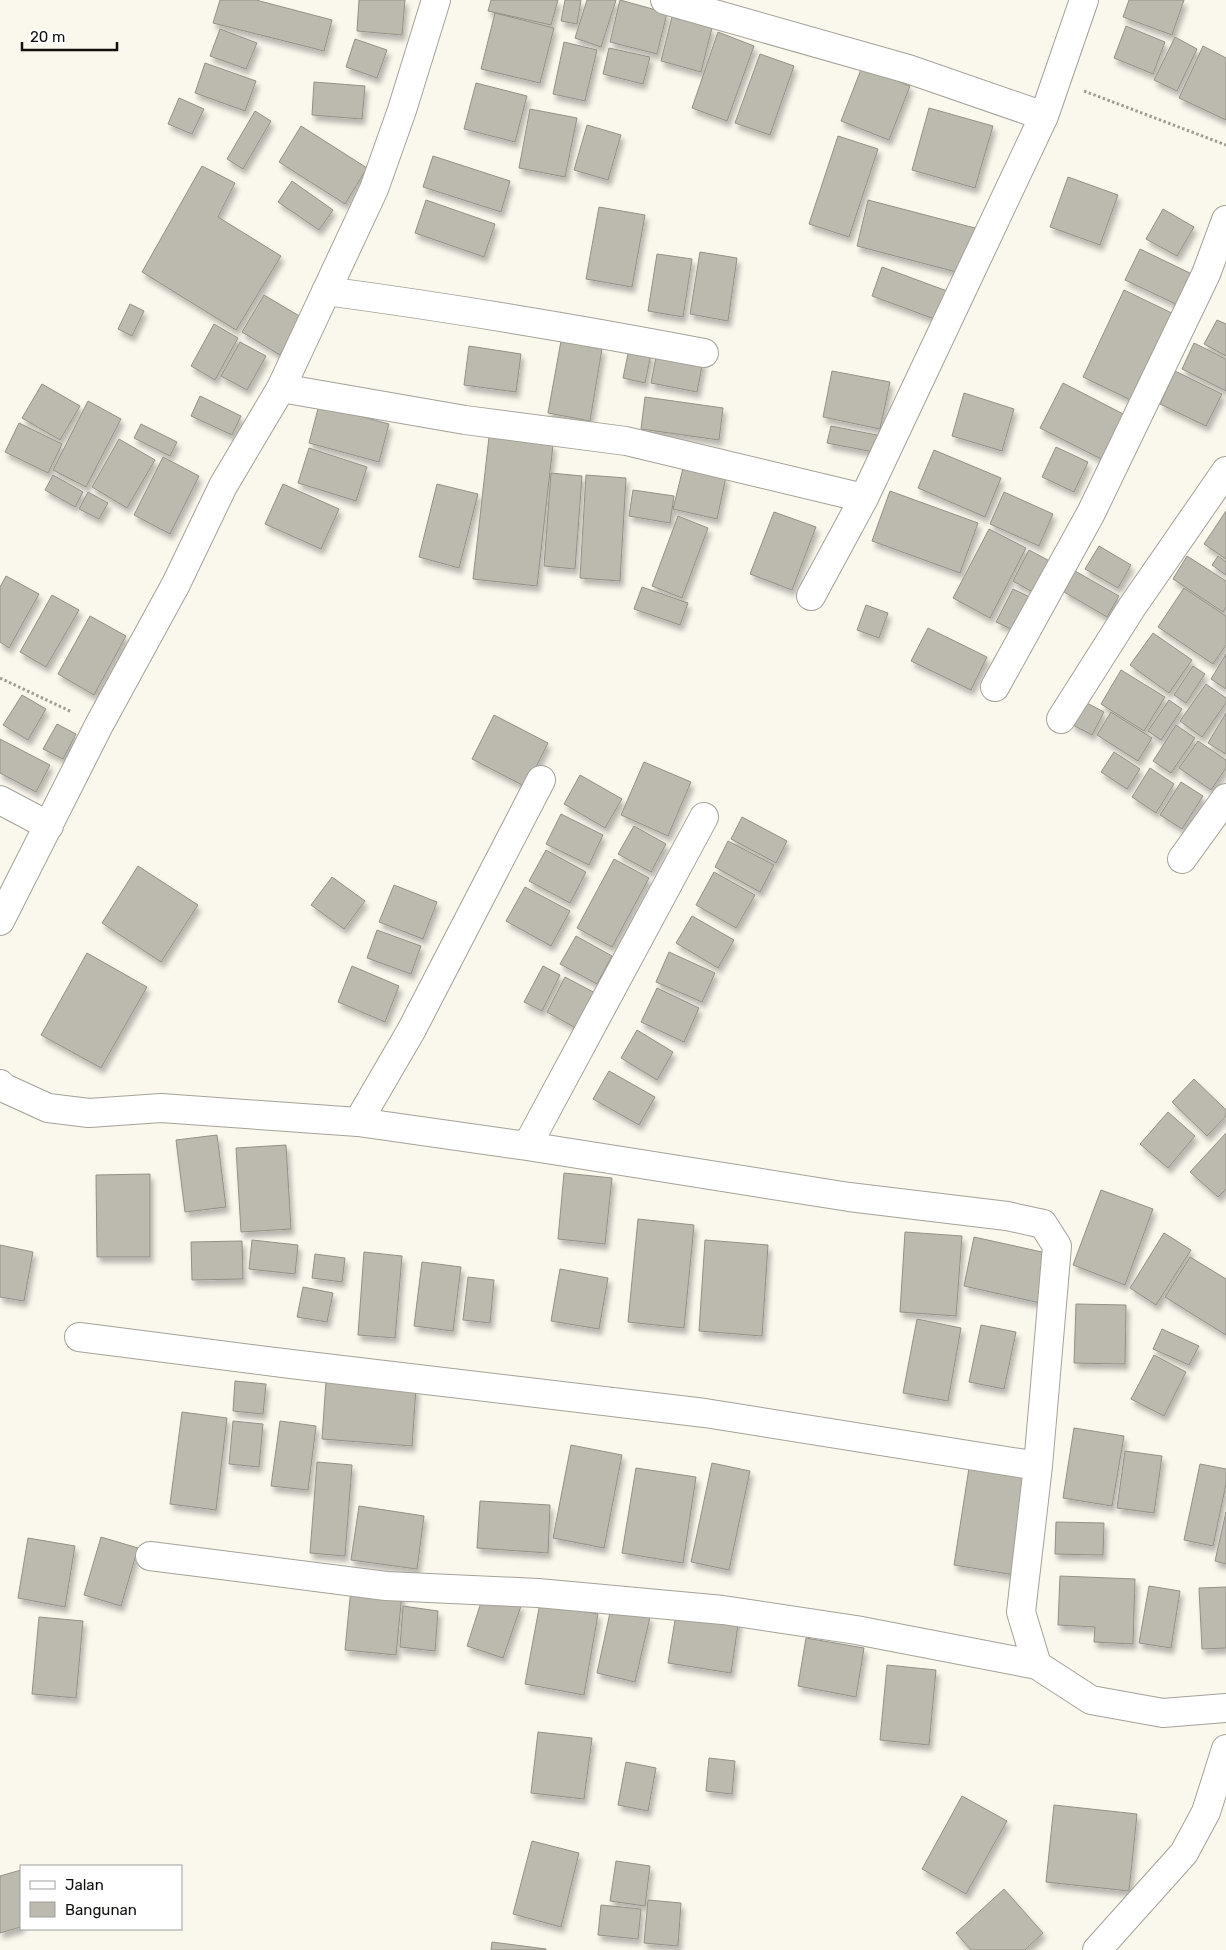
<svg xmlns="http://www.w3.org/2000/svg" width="1226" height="1950" font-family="Rubik,sans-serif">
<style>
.building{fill:#bcb9af;stroke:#939187;filter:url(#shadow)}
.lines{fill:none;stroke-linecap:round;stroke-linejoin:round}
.street-casing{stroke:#a4a298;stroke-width:30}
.path{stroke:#9f9d96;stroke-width:3;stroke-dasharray:2.5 2.5;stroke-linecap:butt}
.street{stroke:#fff;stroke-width:28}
</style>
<defs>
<filter id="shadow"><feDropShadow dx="3" dy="5.5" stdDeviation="2.5" flood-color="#0004"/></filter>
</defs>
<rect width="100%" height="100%" fill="#faf7ed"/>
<path class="building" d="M220,0H256L332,20L324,51L213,23Z
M359,0H405L402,35L357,31Z
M491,0H558L551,25L488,11Z
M565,0H581L577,24L561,21Z
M587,0H616L601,47L575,38Z
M620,0L667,13L657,54L610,42Z
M1129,0H1184L1172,35L1123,17Z
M495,13L554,28L540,83L481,69Z
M672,17L712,28L701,72L661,61Z
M1126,26L1165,42L1153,74L1114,58Z
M220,29L257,43L246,69L210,56Z
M718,32L754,46L727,121L692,108Z
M1175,37L1197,49L1177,91L1154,80Z
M355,39L387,50L377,78L346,67Z
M564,42L597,50L585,101L553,94Z
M1203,46L1226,58V120L1179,98Z
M609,48L650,57L643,84L603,74Z
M760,54L794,66L770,135L735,123Z
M205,63L256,81L245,111L195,93Z
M862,67L910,86L889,140L841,121Z
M314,82L365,86L362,119L312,115Z
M476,83L527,96L515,142L464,129Z
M179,98L204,109L192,134L168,124Z
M929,108L993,126L975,188L912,170Z
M530,109L577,118L565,177L519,168Z
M255,111L271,121L243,169L227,159Z
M587,125L621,135L608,180L574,170Z
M301,126L367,168L345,204L279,162Z
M838,136L878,149L849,237L809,224Z
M433,156L510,181L501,212L423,187Z
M202,166L235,183L218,217L281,256L236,330L142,272Z
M1068,177L1118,195L1100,245L1050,227Z
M292,181L333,210L319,230L278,202Z
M426,200L495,224L484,257L415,233Z
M868,200L975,228L964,274L857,246Z
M599,207L645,215L632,287L586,279Z
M1163,209L1194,227L1177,256L1146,239Z
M1140,249L1194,275L1180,306L1125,280Z
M700,252L737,258L728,321L690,314Z
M657,254L692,259L683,317L648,311Z
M882,267L947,291L937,320L872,296Z
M1124,290L1178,316L1137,403L1083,377Z
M264,295L301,317L280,355L242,332Z
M130,304L144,311L132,336L118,329Z
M1217,320L1226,324V356L1204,344Z
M214,324L238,338L215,380L191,366Z
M561,341L602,349L590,421L548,413Z
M240,342L266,356L247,390L221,376Z
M1194,343L1226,359V391L1182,369Z
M469,346L521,354L516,392L464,385Z
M629,349L651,354L645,383L623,378Z
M657,352L703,361L697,392L651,383Z
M832,371L890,382L880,429L823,417Z
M1175,371L1222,394L1206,426L1160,404Z
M1063,383L1133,419L1111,464L1040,428Z
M42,384L80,406L60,440L22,418Z
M964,393L1014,409L1002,451L952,436Z
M200,396L241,416L232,435L191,416Z
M645,397L723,408L719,440L641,429Z
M88,401L121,419L86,487L53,470Z
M319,405L389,424L379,462L309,443Z
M19,423L62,444L48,473L5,452Z
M141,424L177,442L170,456L134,438Z
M831,426L882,436L879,453L827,443Z
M489,437L553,445L537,586L473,579Z
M119,439L155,460L127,508L92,487Z
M1056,447L1088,462L1074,492L1042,477Z
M309,448L367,467L356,501L298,483Z
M934,450L1001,478L985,517L918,488Z
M163,457L199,476L170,534L134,515Z
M683,468L726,477L717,519L673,509Z
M551,473L582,476L575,569L544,566Z
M53,475L83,492L75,507L45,490Z
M586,475L626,478L620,581L580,578Z
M283,484L339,509L321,549L265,524Z
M437,484L478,494L459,568L419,557Z
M633,490L674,496L670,523L629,516Z
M890,491L978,523L960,573L872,541Z
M88,492L108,503L99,519L79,509Z
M1004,492L1053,514L1039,546L990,524Z
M1226,511V559L1204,544Z
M774,512L816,527L792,590L750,574Z
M678,516L708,528L682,598L652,586Z
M989,529L1026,548L990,618L953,598Z
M1099,546L1131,565L1118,588L1085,569Z
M1029,550L1059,566L1043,598L1013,581Z
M1187,556L1226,581V607L1223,612L1173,579Z
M1218,556L1226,562V575L1212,565Z
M1075,571L1119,596L1107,617L1064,592Z
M6,576L39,594L9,648L0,642V587Z
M642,587L688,603L680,625L634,609Z
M1184,588L1226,616V645L1213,664L1158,627Z
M1013,589L1038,601L1022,634L996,622Z
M52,595L79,610L46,667L20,652Z
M866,605L888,613L879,638L857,630Z
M90,616L126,636L94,695L58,674Z
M928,628L987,657L971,690L911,661Z
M1153,633L1192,660L1169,693L1130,665Z
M1226,654V689L1211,679Z
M1193,666L1205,674L1186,703L1174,695Z
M1121,670L1165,697L1144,731L1101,704Z
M1206,684L1226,698V703L1202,737L1180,721Z
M22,695L46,709L28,740L3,725Z
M1169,700L1182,709L1161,740L1148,731Z
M1083,701L1104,712L1092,735L1071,724Z
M1111,712L1152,738L1138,761L1097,735Z
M1226,713V754L1208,743Z
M494,715L548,743L526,787L472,759Z
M57,724L76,734L63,759L43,749Z
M1176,725L1195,738L1171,773L1153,761Z
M0,739L50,765L36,792L0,773Z
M1198,741L1226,760V768L1211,790L1179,768Z
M1114,752L1140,769L1127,789L1101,772Z
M644,762L691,782L668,836L621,815Z
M1150,768L1174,784L1156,813L1132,797Z
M580,775L622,799L605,828L564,804Z
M1181,782L1203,796L1182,829L1160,815Z
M561,814L603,835L589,865L546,844Z
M742,817L787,841L776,863L731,839Z
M634,826L666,844L651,872L618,854Z
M728,841L774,865L760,892L715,867Z
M546,850L586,872L570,903L529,881Z
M614,859L649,878L612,947L577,928Z
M138,866L198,905L161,962L102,923Z
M714,872L755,895L736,928L696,905Z
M332,877L365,901L344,929L311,905Z
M394,885L437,902L423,939L379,922Z
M525,887L570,911L551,946L506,921Z
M692,916L734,940L718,968L676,943Z
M377,930L421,946L411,974L367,958Z
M576,936L612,956L597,984L560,964Z
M669,952L715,973L702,1002L656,982Z
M87,953L147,987L101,1068L41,1035Z
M352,966L399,986L385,1022L338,1002Z
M543,966L560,975L542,1011L524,1002Z
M565,977L599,995L581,1031L547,1012Z
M657,988L699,1008L684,1042L641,1022Z
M637,1030L673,1052L657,1080L621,1058Z
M609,1071L655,1097L639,1125L593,1099Z
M1194,1079L1226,1110V1116L1207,1136L1172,1102Z
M1168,1112L1195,1136L1168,1168L1140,1144Z
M1226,1133V1189L1218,1197L1190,1172Z
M217,1135L226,1207L185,1212L176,1140Z
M286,1145L291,1229L241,1232L236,1148Z
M564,1173L612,1178L605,1244L558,1239Z
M150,1174V1257H97L96,1175Z
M1101,1190L1153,1209L1125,1285L1073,1265Z
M638,1219L694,1225L684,1328L628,1322Z
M905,1232L962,1236L956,1316L900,1312Z
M1164,1233L1191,1250L1156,1305L1130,1288Z
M974,1237L1051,1254L1040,1303L964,1286Z
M252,1240L298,1245L295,1274L249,1269Z
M705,1240L768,1245L762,1336L699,1331Z
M242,1241L243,1279L192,1280L191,1242Z
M0,1245L33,1252L24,1301L0,1297Z
M364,1252L402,1256L395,1338L358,1335Z
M315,1254L345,1258L342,1282L312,1278Z
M1190,1257L1226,1279V1335L1165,1297Z
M422,1262L461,1267L453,1331L414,1326Z
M560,1269L608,1278L599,1329L551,1321Z
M468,1277L494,1280L490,1323L463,1320Z
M303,1287L333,1293L327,1322L297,1317Z
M1076,1304L1126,1305L1125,1364L1074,1363Z
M917,1319L961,1328L948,1401L903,1393Z
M981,1325L1016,1332L1004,1389L969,1382Z
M1162,1329L1199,1346L1189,1365L1153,1349Z
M1154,1355L1186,1372L1164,1416L1131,1399Z
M235,1381L266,1384L263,1414L233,1411Z
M326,1381L416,1388L412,1446L322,1439Z
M182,1412L227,1418L216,1510L170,1504Z
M233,1421L263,1424L259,1467L229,1464Z
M280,1421L316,1426L308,1490L271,1486Z
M1074,1428L1124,1436L1112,1506L1063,1498Z
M571,1445L622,1455L604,1548L553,1538Z
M1125,1451L1162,1456L1154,1513L1117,1508Z
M317,1462L352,1465L345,1556L310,1553Z
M712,1463L750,1471L729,1570L691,1562Z
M1200,1464L1226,1469V1484L1213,1546L1184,1540Z
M636,1468L696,1477L683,1563L622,1553Z
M969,1468L1030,1479L1015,1575L954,1565Z
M480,1501L550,1505L548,1553L477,1548Z
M359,1506L424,1516L417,1569L351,1560Z
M1226,1512V1564L1215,1561Z
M1056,1522L1104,1523L1103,1555L1055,1554Z
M101,1537L138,1548L121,1606L84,1595Z
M28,1538L75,1546L65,1607L18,1598Z
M1060,1576L1135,1579L1133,1644L1094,1642L1095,1627L1058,1625Z
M1149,1586L1180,1591L1171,1648L1139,1643Z
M1226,1587V1648L1202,1649L1199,1588Z
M351,1588L402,1593L396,1655L345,1650Z
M484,1593L521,1606L503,1658L467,1646Z
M540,1603L598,1614L584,1695L525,1684Z
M403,1606L438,1611L435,1651L400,1647Z
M611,1608L650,1617L635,1682L597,1673Z
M677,1608L739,1618L731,1673L668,1663Z
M39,1617L83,1621L76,1698L32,1694Z
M806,1638L864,1648L856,1697L798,1686Z
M887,1665L936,1670L929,1745L880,1740Z
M538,1732L592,1738L584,1799L531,1793Z
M709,1758L735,1761L732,1794L706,1791Z
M626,1762L656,1768L648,1811L618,1805Z
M962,1796L1007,1821L966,1894L922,1869Z
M1054,1805L1137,1814L1129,1891L1046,1882Z
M532,1841L579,1853L561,1927L513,1914Z
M616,1861L650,1866L645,1906L610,1901Z
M21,1870V1927L0,1933V1876Z
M1004,1889L1043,1933L1025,1950H971L956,1933Z
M648,1900L681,1903L678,1946L644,1943Z
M601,1905L641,1909L638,1939L598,1935Z
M492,1942L546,1949V1950H491Z"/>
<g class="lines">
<defs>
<path id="street" d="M665,0L908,69L1044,116
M326,291C453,308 578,329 704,353
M281,388L465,420L626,441L864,498
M811,596L864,498L1044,116L1084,0
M995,687L1091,513L1206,274L1226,220
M1061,719L1132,607L1226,471
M0,800L49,826
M1182,859L1226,798
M0,921L99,725L176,584L223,486L281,388L374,189L402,110L436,0
M0,1084L4,1088L48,1108L89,1113L161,1108L358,1122L527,1146L849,1197L1007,1216L1043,1224L1057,1246L1038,1466L1021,1612L1037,1665L1091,1700L1163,1713L1226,1708
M358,1122L411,1031L541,780
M527,1146L704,817
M79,1337L291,1364L705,1413L1038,1466
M150,1556L386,1586L538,1593L723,1610L856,1630L1037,1665
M1097,1950L1184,1853L1206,1812L1226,1749"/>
</defs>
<use href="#street" class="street-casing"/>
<path class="path" d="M1084,91L1226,145
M0,678L72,712"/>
<use href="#street" class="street"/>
</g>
<rect x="20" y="1865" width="162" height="65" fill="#ffffff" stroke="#9f9f9e"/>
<rect x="30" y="1881" width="25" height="8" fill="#ffffff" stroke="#9f9f9e"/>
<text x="65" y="1890" font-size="15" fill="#100f0c">Jalan</text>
<rect x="30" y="1902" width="25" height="15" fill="#bcb9af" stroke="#9f9f9e"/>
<text x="65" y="1915" font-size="15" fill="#100f0c">Bangunan</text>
<path d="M22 42v8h95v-8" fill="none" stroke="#100f0c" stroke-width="2.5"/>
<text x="30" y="42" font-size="15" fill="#100f0c" stroke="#ffffff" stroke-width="4" paint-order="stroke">20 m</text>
</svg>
